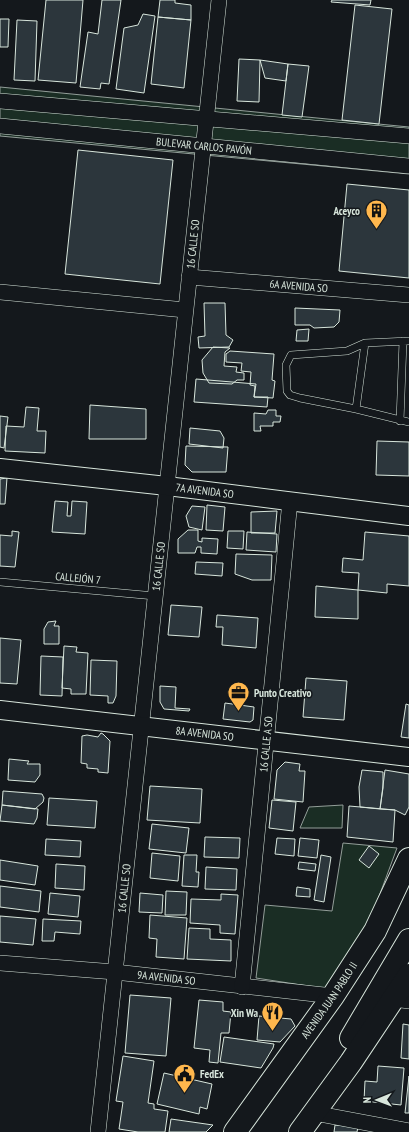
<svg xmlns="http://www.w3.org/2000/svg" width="409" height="1132" font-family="'PT Sans Narrow',sans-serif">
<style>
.green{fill:#1a2d24;stroke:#939e99}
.building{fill:#2c363c;stroke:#d8e6dc}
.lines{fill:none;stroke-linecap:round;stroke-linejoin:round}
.service-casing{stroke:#d8e6dc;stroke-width:8}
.minor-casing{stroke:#d8e6dc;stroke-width:16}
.tertiary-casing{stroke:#d8e6dc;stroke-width:20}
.trunk-casing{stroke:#d8e6dc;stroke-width:24}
.service{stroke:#14181c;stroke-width:7}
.minor{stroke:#14181c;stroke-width:15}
.tertiary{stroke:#14181c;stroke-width:18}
.trunk{stroke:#14181c;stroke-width:22}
.labels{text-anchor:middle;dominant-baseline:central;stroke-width:3;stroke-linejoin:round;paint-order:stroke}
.street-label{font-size:11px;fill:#d8e6dc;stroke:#14181c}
.poi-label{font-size:11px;font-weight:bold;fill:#d8e6dc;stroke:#14181c;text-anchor:end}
</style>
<rect width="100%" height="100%" fill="#14181c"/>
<path class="green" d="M0,87L409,127V174L0,136Z
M343,805L342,828H300L309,807Z
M343,843L397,848L371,918L328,989L256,978L265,905L332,911Z"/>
<path class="building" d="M46,0H83L76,83L38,80Z
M102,0H121L109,84L101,83L100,89L80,87L88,32L98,34Z
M160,0H175V3L191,5V20L158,17Z
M332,0H371L370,5L331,2Z
M355,5L392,9L379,124L342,120Z
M143,14L155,16L144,93L116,89L124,28L138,25Z
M158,17L191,20L184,88L151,84Z
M0,19H9L8,47H0Z
M17,20L37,21L35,81L14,80Z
M239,59L260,60L259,102L237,101Z
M260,60L288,64L286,81L265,78Z
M288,64L309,66L302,117L282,115Z
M78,150L173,160L160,284L65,274Z
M347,184L409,190V278L339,271Z
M204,303H225L226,335L233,340L229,347L199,348L198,337L205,336Z
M295,308L340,310L339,322L334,327L314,328L310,325H295Z
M309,329L308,341H296L297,330Z
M213,347L230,348L225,352L224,366L237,367L236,372L244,373V380H237L232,384L209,383L203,373L202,360Z
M230,351L274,354L272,380L275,381L273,398L254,397L255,386L250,385L251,372L241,371L242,363L226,362V354Z
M196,379L256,384L254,397H268L267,407L194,402Z
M90,405L146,409V439H89Z
M26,407L39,408L37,431H46L45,453L5,451L6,426L24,427Z
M268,410H276V416H281L280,422H273V426H260L261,431H254V413L266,414Z
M0,416L8,417L4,448L0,447Z
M190,428L220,431L224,438L223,448L189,444Z
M377,441L409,442V476L376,475Z
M186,446L228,447L226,472H192L185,465Z
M7,478L5,504H0V479Z
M55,501L68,502L67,516H71L72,501L87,502L85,534L52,532Z
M207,505L225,507L223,531L206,530Z
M192,506L205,507L202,530L189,527L186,516Z
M277,511L275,533H251V512Z
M188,530H198V541L202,542V538L218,539L217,554L201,553V547H197L195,553H178V539Z
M12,531L19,532L15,567L0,566V535L12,536Z
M228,531H244L243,549L227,548Z
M247,532L277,534L276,552L246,550Z
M365,532L409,536V586L387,584V593L358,590L359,573L342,572L343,558L363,560Z
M236,554L272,555L271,580H252L235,574Z
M196,562L223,563L222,576L195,574Z
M316,586L358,590V619L315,617Z
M171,605L202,607L199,637L168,635Z
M217,615L258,618L256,648L222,645L223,627H216Z
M56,621L54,626H59V644H44V629L48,622Z
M0,638L21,640L17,684L0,683Z
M64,646L77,647L76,652L88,653L86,694H71V689L62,688Z
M41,656L63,657L62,696L40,695Z
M91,660L117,661L116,696L113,703H108V696L90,695Z
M306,678L347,681L344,720L303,717Z
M160,686L176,687L175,708L190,709L189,711L164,709L160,702Z
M225,703L254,707L253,720L250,722L223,719Z
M406,704L409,705V738L401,737Z
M101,733L103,734L110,741L108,773L98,772V769L87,768V764L81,763L82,736L87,735L98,737Z
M9,759L29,761L27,764H40V775L35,782L8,780Z
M285,762L300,764L299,771H305L303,802L274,799L277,770Z
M362,770L383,772V788L380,809L360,807L359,787Z
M385,770L409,774V807L405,815L395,810L380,809Z
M150,786L202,789L200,823L147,820Z
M3,791L42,794L44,798L43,802L35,809L2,805Z
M49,798L97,801L95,828L47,825Z
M272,800L296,802L293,831L269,828Z
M2,805L38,809L37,818L34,824L0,821Z
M349,806L395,810L393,842L347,837Z
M152,824L189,828L186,853L149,849Z
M205,837L240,838L239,858L204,857Z
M277,838L295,839L294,856L275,854Z
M300,838L319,840L317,858L298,856Z
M46,839L81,841L80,857L45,855Z
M369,846L379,854L369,868L359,860Z
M152,853L180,856L178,881L150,878Z
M184,855H197L196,872H199L198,887L182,886Z
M321,855L331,857L324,902L314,900Z
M0,860L38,866L35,885L0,880Z
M299,862L316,864L315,871L298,869Z
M56,864L85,866L84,890L55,888Z
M206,867L237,869L236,890L205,889Z
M0,886L41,891L39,912L0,907Z
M297,887L310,889V897L296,896Z
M166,891L187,892L186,915H165Z
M50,893L80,896L78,917L48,914Z
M140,893L163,895L162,913L139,912Z
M221,894L238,895L235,934L220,933V925L190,923L191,899L221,900Z
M150,915L187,918L184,959L156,957L157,939L149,938Z
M0,916L36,919L33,945L0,942Z
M43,919L81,921L80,934L55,932L54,941H42Z
M189,928L210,929V939L231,940V961L187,959Z
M130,995L171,998L166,1056L125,1053Z
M199,1000L223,1002V1011L231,1012L229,1033H221L218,1063L209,1062L210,1050L194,1048Z
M259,1016L291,1019L295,1026L280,1042L257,1040Z
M403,1024L409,1025V1059L401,1058Z
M224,1037L274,1044L273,1048L261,1068L220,1062Z
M123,1056L154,1061L148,1103L154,1104V1109L168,1111L165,1132H138L119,1129L123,1102L116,1101Z
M378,1066L404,1068L401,1105L364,1101L365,1081L377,1082Z
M164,1073L212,1084L207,1109L200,1107L199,1114L157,1104Z
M409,1076V1113H405Z
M171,1119L213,1125L206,1132H169Z
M335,1125L358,1127L357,1132H334Z"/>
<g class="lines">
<defs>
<path id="service" d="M409,341L365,343L347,351L291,355L286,365L287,391L290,395L300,398L356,409L409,422
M356,409L365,343
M400,421L403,341
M0,582L155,596"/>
<g id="minor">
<path d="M0,101L409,136"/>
<path id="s1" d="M0,126L409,166"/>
<path id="s2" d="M189,277L409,295"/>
<path d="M0,292L185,310"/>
<path id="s3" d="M0,963L115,972L333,996"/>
<path id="s4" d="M242,987L290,501"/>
<path d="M394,999L409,1001"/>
<path d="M314,1113L409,1131"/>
<path id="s5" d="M98,1132L219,0"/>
</g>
<g id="tertiary">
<path id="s6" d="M0,468L167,486L409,516"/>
<path id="s7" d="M0,710L409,757"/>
</g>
<g id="trunk">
<path d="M351,1038L409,940"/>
<path id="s8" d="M235,1132L333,996L375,931L409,859"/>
<path d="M300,1132L351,1062L409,975"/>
</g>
</defs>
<use href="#service" class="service-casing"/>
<use href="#minor" class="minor-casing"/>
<use href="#tertiary" class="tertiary-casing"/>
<use href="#trunk" class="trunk-casing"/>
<use href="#service" class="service"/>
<use href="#minor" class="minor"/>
<use href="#tertiary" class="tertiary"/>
<use href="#trunk" class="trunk"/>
</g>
<defs>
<symbol id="building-pin" viewBox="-11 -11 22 30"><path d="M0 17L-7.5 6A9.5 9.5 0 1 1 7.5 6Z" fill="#ffb74d" stroke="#14181c"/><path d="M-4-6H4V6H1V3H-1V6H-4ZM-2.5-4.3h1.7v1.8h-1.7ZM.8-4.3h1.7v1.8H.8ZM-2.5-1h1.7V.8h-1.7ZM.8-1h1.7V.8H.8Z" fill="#111"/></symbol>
<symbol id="office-pin" viewBox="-11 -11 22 30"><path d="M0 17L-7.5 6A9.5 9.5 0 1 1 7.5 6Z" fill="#ffb74d" stroke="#14181c"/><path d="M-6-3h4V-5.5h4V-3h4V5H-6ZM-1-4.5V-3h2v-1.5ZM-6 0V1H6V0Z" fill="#111"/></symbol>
<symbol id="restaurant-pin" viewBox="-11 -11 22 30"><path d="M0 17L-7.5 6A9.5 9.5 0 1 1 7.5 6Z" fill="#ffb74d" stroke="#14181c"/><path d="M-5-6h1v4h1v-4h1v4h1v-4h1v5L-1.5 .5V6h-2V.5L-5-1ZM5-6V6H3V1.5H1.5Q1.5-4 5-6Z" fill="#111"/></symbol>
<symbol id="civic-pin" viewBox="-11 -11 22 30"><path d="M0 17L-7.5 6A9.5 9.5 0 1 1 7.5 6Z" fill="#ffb74d" stroke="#14181c"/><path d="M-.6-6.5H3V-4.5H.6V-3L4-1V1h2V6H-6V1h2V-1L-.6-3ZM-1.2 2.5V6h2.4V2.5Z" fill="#111"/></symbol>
</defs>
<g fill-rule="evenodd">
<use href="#building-pin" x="364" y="198" width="25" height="34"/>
<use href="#office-pin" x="226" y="680" width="25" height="34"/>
<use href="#restaurant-pin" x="260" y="1000" width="25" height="34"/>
<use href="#civic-pin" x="172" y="1062" width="25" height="34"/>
</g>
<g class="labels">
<g class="street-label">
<text stroke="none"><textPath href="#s1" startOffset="205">BULEVAR CARLOS PAVÓN</textPath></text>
<text stroke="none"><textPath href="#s5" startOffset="893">16 CALLE SO</textPath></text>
<text stroke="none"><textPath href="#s2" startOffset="110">6A AVENIDA SO</textPath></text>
<text stroke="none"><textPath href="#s6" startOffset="206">7A AVENIDA SO</textPath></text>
<text stroke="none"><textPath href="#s5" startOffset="569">16 CALLE SO</textPath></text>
<text transform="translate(78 578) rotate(5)">CALLEJÓN 7</text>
<text stroke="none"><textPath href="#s7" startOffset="206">8A AVENIDA SO</textPath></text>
<text stroke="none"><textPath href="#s4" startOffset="244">16 CALLE A SO</textPath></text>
<text stroke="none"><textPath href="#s5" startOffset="245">16 CALLE SO</textPath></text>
<text stroke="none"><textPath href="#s3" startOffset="167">9A AVENIDA SO</textPath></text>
<text stroke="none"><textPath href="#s8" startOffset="162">AVENIDA JUAN PABLO II</textPath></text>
</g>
<g class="poi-label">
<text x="360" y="211">Aceyco</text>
<text x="254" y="693" text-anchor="start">Punto Creativo</text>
<text x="258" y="1013">Xin Wa</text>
<text x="200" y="1074" text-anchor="start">FedEx</text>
</g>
</g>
<g transform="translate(377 1100) rotate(269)" stroke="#14181c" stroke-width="3" paint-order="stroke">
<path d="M0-3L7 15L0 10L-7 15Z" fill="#d8e6dc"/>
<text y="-6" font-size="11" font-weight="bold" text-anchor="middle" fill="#d8e6dc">N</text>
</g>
</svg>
